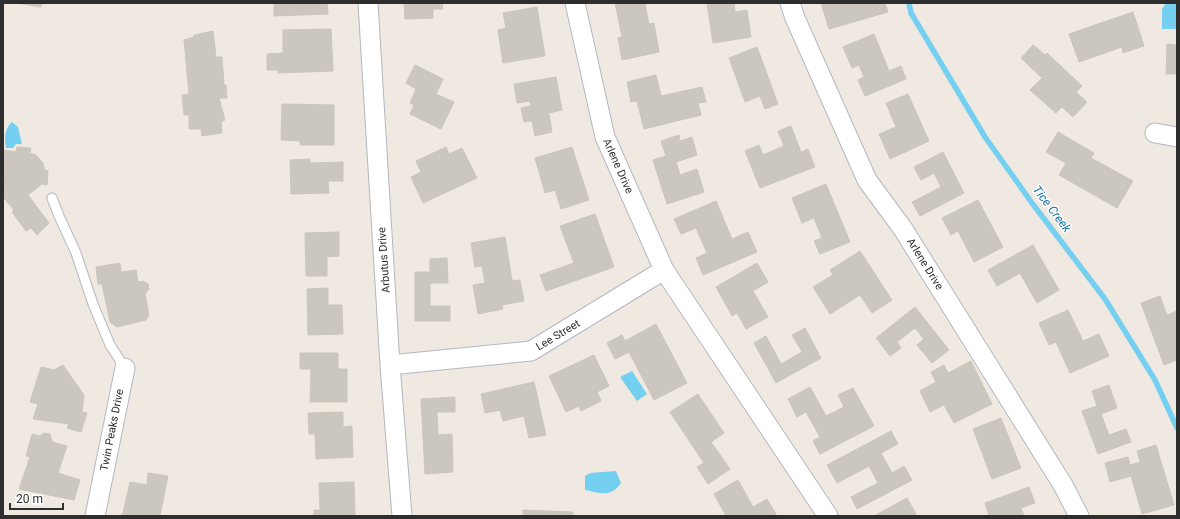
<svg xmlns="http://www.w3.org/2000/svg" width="1180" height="519" font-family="Roboto,sans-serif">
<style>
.water{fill:#75cff0}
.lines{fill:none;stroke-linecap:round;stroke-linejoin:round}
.stream{stroke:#75cff0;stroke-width:5.5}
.building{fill:#cbc7bf;stroke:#cbc5ba}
.service-casing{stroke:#b4b7c1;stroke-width:11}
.minor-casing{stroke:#b4b7c1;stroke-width:21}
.service{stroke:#fff;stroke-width:9}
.minor{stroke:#fff;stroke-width:19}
.labels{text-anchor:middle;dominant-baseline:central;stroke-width:3;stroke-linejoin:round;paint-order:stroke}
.street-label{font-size:11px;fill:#2e2e2e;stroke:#fff}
.water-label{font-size:12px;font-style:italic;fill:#0d6fa3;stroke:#fff}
</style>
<rect width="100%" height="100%" fill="#efe9e1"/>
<path class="water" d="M1166,3H1177L1176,29H1162V9Z
M12,122L18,127L22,144H16L13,148H6C4,138 5,128 12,122Z
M632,371L647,394L637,401L620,377Z
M616,471L621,483C611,498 600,493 585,490V476L590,473Z"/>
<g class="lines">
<path class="stream" d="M909,3L911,13L985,137L1032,203L1105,299L1155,380L1177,428"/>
</g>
<path class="building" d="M17,3H41V7Z
M274,3H327L328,14L274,16Z
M404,3H442L443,9H433V18L405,19Z
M615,3H647L645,4L649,24L654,23L659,52L622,60L618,38L622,37Z
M707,3H734L735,12L747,10L751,37L713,43Z
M821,3H885L888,12L829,29Z
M537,7L545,56L503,63L498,30L506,28L503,13Z
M1133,12L1144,46L1123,53L1122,47L1079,62L1069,34Z
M331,29L333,71L278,73V70H267V54L283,53V30Z
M213,31L216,57H222L224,85H226L227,98H219L225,120L221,122L222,133L202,136L201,129H189V115H184L182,95L189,94L184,40L194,37V35Z
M874,34L889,71L901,66L906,79L865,96L858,80L864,77L859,65L852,68L843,47Z
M1167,44L1177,45V74H1166Z
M1033,45L1045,55L1047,53L1082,86L1076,92L1087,102L1073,117L1062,107L1056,113L1030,90L1042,78L1021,58Z
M757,47L778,104L765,109L760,96L745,102L729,58Z
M415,65L443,79L436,94L454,102L441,129L410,114L414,105L410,103L416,89L406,83Z
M656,75L661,96L702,87L706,102L698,103L701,115L644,129L637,101L631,102L627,82Z
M556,77L562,110L549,113L552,132L535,136L532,121L524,122L521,108L531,106L530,101L517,103L514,84Z
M908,94L929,141L890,159L879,134L896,127L886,103Z
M282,104L334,105V145H300V141L281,140Z
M791,126L801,152L808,149L815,167L760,188L745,151L759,145L763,155L784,146L778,131Z
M1058,132L1094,153L1091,158L1133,181L1117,208L1059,175L1066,163L1046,152Z
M679,135L680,141L692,137L697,155L676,162L680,175L697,169L704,192L667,204L653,160L666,156L661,141Z
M17,147L31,148L30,153L36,155L43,163L44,169L48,171L47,185L42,184L28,195L49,223L37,235L31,228L26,231L12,212L14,210L3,197L4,181H3V150L16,152Z
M446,147L449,154L462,148L477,178L423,203L411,177L421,172L416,161Z
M572,147L589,200L561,209L555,190L545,193L535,158Z
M943,152L964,193L920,216L912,202L941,187L934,173L921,180L914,167Z
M310,159V163L343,162V181H328L329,193L291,194L290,160Z
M826,184L850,242L820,254L814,241L822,238L814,218L802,223L792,198Z
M978,200L1003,247L974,262L958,231L951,235L942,218Z
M716,201L732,239L748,232L757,252L703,275L696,258L707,253L696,228L681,234L674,219Z
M595,214L614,267L546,291L540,275L574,263L560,226Z
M339,232V256L327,257V276H306L305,233Z
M505,237L512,281L520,280L524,301L502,305L503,309L478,314L473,285L485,283L482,266L475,267L471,243Z
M1033,245L1059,290L1037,303L1020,273L997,286L988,270Z
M860,251L892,300L872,313L860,295L830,314L813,287L833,275L830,270Z
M447,258L448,283H430V306H450V321H415V272H430V259Z
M120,263L121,272L136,270L138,282L143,281L148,284L149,289L145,294L149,315L146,320L117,327L110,322L102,284H98L96,267Z
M757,263L768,282L753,291L768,317L746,329L737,313L732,316L716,287Z
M328,288V305H342L343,334L308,335L307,289Z
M1160,296L1167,315L1177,311V336H1176L1177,360L1164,365L1141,303Z
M915,307L949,350L932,363L917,345L924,339L915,328L897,342L901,348L890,356L876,338Z
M1068,310L1083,341L1099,334L1109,356L1070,373L1056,342L1049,345L1039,323Z
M656,324L687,383L654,400L629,352L615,359L607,343L622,335L625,341Z
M805,328L821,358L776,383L754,343L766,336L781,364L802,352L792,335Z
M300,353H338V369H347V402H310L311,369H300Z
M594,355L609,386L597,392L601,401L581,411L579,406L566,412L549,376Z
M971,361L992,404L954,423L944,405L930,412L920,391L936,382L931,372L944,365L948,373Z
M63,365L84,395L82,412L87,413L81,432L67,428L69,424L33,419L38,404L30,402L41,367L54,370Z
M534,382L546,435L529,438L524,416L503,421L500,410L485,413L481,394Z
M1109,385L1117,408L1101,414L1109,435L1126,429L1131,442L1098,454L1082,411L1097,406L1092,391Z
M810,387L826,416L844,407L838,395L853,388L874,426L820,454L813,441L820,437L806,412L797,417L788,399Z
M698,394L724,433L711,442L730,469L708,484L697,467L704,463L670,412Z
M455,397V412H437L438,435L452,434L453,472L425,474L421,399Z
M343,412V427L352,426L353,457L316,459L315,434H309L308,413Z
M1001,418L1021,468L992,479L973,429Z
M891,431L898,444L881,453L892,473L904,466L912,480L857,509L851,497L878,483L869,466L837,483L827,465Z
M44,433L50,434L52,442L67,446L58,473L80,480L74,500L19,489L30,457L26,456L32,434L40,436Z
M1156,445L1174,505L1142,514L1131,476L1110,482L1105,463L1128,457L1130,465L1140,462L1137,451Z
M148,473L168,476L160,516H121L123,513L130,482L147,485Z
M738,480L753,507L767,499L777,516H726L714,494Z
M354,482L355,516H314V510H320L319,483Z
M1029,487L1035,503L1021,508L1024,516H989L985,503Z
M907,498L916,514L912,516H874Z
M523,510L573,512V516H523Z"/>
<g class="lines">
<defs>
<path id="service" d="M52,198L59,216L76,253L93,304L110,345L125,368"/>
<path id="minor" d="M368,3L390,365L402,516
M575,3L605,137L664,270L828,516
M790,3L795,18L867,180L903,229L1063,485L1079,516
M1155,133L1177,137
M390,365L531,351L664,270
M95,516L125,368"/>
</defs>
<use href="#service" class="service-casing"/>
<use href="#minor" class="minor-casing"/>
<use href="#service" class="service"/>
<use href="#minor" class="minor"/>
</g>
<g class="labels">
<g class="street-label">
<text transform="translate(618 166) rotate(66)">Arlene Drive</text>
<text transform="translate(384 260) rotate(-94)">Arbutus Drive</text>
<text transform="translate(925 264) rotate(58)">Arlene Drive</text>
<text transform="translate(558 335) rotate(-31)">Lee Street</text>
<text transform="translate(112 430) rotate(-79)">Twin Peaks Drive</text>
</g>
<g class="water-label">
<text transform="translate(1052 209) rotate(53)">Tice Creek</text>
</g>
</g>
<rect width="1180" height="519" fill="none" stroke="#2e2e2e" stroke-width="8"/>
<path d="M10 503v6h53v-6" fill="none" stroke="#2e2e2e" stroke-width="2"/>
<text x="16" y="503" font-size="12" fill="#2e2e2e" stroke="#ffffff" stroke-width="3" paint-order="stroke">20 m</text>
</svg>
